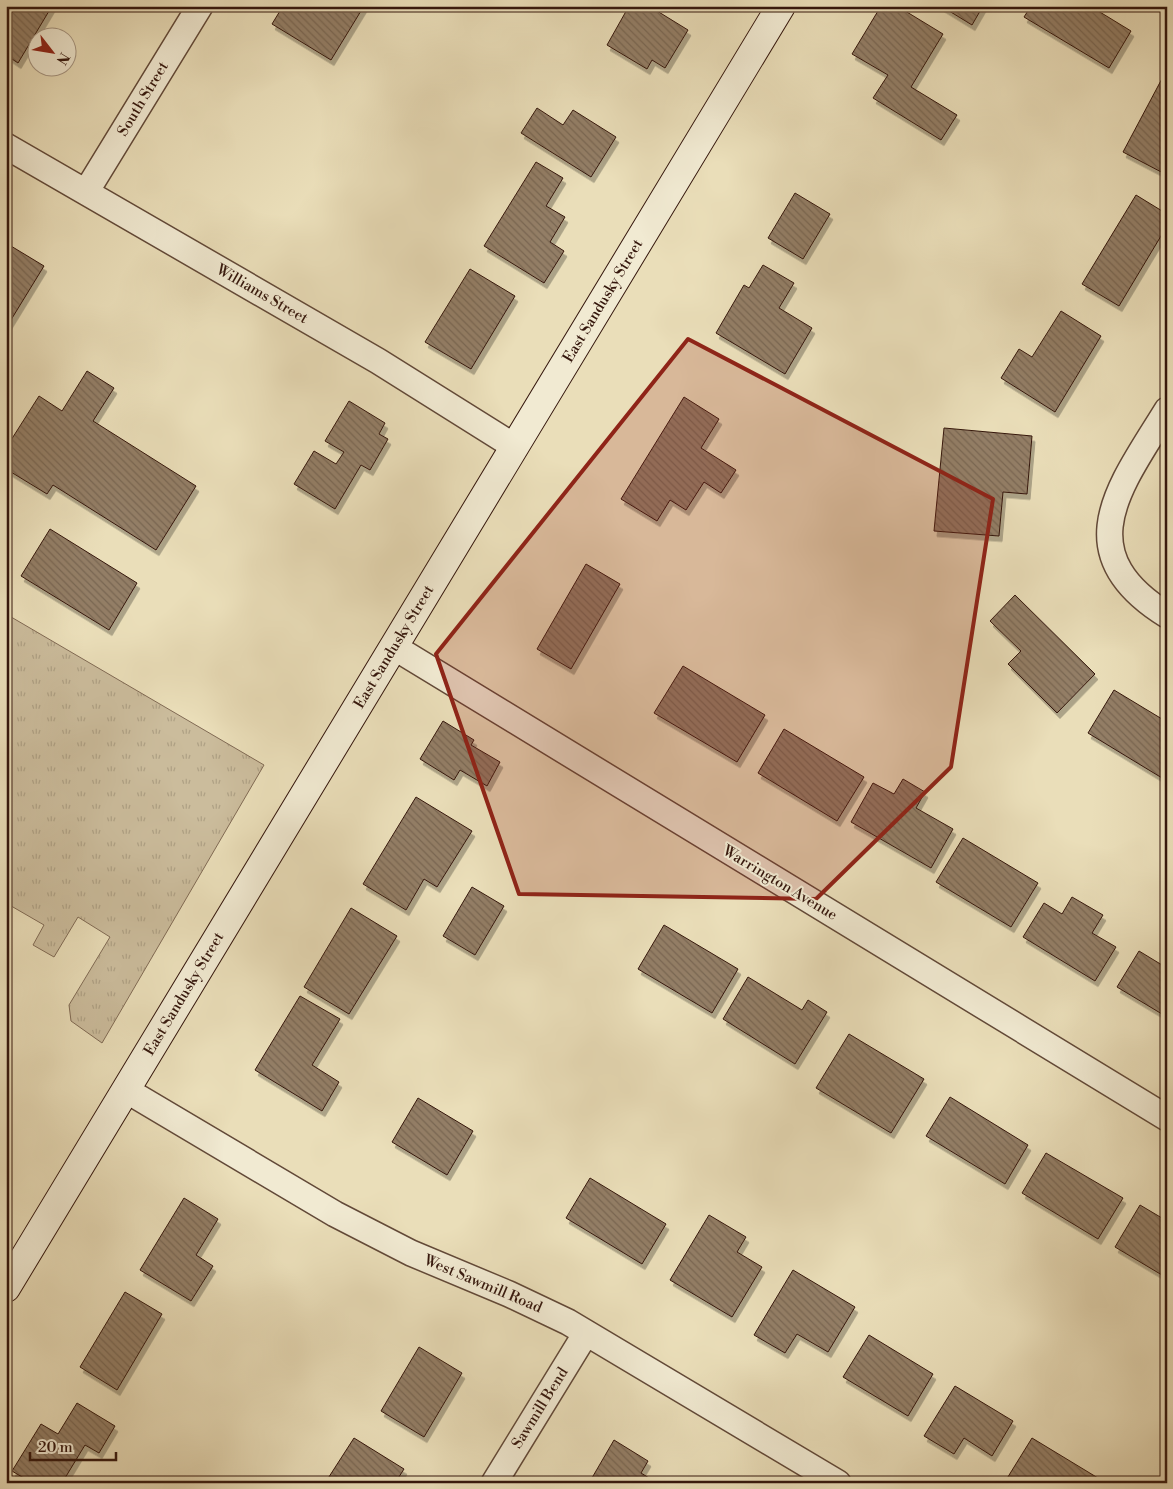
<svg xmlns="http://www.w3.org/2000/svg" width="1173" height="1489" font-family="'Libre Bodoni',serif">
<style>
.grass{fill:url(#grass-tufts);stroke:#806a54}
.building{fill:url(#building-back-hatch);stroke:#35170d;filter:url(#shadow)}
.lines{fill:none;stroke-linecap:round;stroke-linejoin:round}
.street-casing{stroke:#624938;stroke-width:28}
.secondary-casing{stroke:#35170d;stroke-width:30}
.street{stroke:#f1ead2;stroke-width:25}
.secondary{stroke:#f1ead2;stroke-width:28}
.marked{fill:#8f2418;fill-opacity:0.2;stroke:#8f2418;stroke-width:4;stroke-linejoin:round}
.labels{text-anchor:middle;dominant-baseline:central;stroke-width:4;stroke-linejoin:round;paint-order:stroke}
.street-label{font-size:15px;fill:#35170d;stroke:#f1ead2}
</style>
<defs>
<pattern id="grass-tufts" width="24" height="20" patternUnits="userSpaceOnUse" patternTransform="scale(1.25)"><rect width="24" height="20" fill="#cbbc9c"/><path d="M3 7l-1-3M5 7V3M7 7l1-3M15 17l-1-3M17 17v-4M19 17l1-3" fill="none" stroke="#afa185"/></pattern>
<pattern id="building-back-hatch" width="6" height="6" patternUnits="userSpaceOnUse" patternTransform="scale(1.25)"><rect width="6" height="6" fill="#937e66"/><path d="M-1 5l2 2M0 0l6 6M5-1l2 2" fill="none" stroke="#796652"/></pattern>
<filter id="shadow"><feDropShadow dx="3" dy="5.5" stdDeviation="0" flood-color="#0004"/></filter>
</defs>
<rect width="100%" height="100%" fill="#eadeb9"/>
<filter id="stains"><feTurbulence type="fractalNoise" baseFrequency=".004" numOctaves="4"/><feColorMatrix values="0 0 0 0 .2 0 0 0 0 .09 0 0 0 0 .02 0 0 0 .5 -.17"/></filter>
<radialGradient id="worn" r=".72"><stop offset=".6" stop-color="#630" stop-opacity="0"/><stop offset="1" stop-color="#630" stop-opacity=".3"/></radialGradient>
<path class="grass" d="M6,614L264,765L102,1043L71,1021L69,1005L110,937L78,917L54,957L33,945L44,925L6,903Z"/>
<path class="building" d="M6,6H52L18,63L6,55Z
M283,6H364L331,60L272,24Z
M629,6H649L688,30L665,68L652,60L647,69L607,45Z
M881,6H897L943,34L911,87L957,115L941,140L873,98L888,75L852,54Z
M941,6H983L972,25Z
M1031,6H1090L1131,31L1109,68L1024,17Z
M1165,73L1167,74V175L1123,152Z
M537,108L563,125L573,110L616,137L591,177L521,133Z
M536,162L563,178L546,206L565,217L550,242L564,251L544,283L484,246Z
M795,193L830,214L803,259L768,238Z
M1136,195L1167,214V226L1119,306L1082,284Z
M6,243L44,266L6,328Z
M763,265L794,283L779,308L812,328L785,374L716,333L744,285L749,288Z
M470,269L515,296L471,369L425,342Z
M1061,311L1101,336L1055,412L1001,378L1019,349L1032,357Z
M87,371L114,388L93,421L196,486L156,550L53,485L47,494L6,469V448L39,396L62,411Z
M684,397L719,419L701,448L736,470L721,493L704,482L686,510L670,500L657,521L621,499Z
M349,401L385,423L379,434L388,439L370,470L361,465L335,509L294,484L314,451L336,464L344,452L325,441Z
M944,428L1032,436L1027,494L1003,492L999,536L934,531Z
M50,529L137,583L109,630L21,576Z
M586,564L620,584L571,669L537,649Z
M1015,595L1095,674L1057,713L1008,664L1021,651L990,621Z
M683,666L765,715L737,762L654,713Z
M1114,690L1167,722V781L1088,733Z
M443,721L474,740L471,745L500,762L487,786L460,770L454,780L420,759Z
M784,729L864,777L837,821L758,773Z
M903,779L925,792L916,808L953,829L931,868L851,822L873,783L894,794Z
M416,797L472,831L437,887L424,879L406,910L363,884Z
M963,838L1038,883L1011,927L936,882Z
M472,887L504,906L475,955L443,936Z
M1072,897L1103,915L1092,933L1116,947L1095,981L1023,937L1044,903L1062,914Z
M351,908L397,936L349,1014L304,987Z
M664,925L738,969L712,1013L638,969Z
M1139,951L1167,968V1017L1117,987Z
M748,977L802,1010L808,1000L827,1012L795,1064L723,1019Z
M300,996L340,1019L312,1065L339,1082L322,1111L255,1070Z
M849,1034L924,1079L891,1133L816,1088Z
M950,1097L1028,1145L1005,1184L926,1136Z
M418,1098L473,1131L447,1175L392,1142Z
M1046,1153L1123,1198L1098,1239L1022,1193Z
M590,1178L666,1224L642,1264L566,1218Z
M184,1198L218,1219L196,1255L213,1266L191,1301L140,1270Z
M1140,1205L1167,1221V1278L1115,1247Z
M709,1215L746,1237L737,1252L762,1267L732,1317L670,1280Z
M793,1270L855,1307L828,1352L797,1334L785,1353L754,1335Z
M125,1292L162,1314L117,1390L80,1367Z
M869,1335L933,1374L908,1416L843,1377Z
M419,1347L462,1373L424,1437L381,1411Z
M955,1386L1013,1421L992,1456L964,1438L954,1454L924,1436Z
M77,1403L115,1426L99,1453L85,1445L62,1483H32L12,1471L41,1424L58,1434Z
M354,1438L404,1469L395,1483H325Z
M1032,1438L1098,1478L1096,1483H1011L1006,1480Z
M614,1440L648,1461L641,1473L657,1483H589Z"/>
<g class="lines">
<defs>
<path id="street" d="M6,146L378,361L515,447
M86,192L200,6
M1167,410C1121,485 1065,552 1167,615
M394,647L1167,1118
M126,1090L335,1214L411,1253L509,1294L568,1322L838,1483
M494,1483L586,1333"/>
<path id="secondary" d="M6,1288L781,6"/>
</defs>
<use href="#street" class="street-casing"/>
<use href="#secondary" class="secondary-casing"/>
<use href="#street" class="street"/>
<use href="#secondary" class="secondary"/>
</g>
<path class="marked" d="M688,339L993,499L951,767L816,899L519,894L436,654Z"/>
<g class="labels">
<g class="street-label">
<text transform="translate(143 99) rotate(-59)">South Street</text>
<text transform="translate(262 294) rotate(30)">Williams Street</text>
<text transform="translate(603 301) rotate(-59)">East Sandusky Street</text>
<text transform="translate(394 647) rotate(-59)">East Sandusky Street</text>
<text transform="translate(780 883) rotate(31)">Warrington Avenue</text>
<text transform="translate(184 994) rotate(-59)">East Sandusky Street</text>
<text transform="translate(483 1284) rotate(23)">West Sawmill Road</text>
<text transform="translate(540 1408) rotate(-58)">Sawmill Bend</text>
</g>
</g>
<rect width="1173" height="1489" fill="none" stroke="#eadeb9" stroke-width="25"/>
<rect x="8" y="8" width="1158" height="1474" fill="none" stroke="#35170d" stroke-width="2.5"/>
<rect x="12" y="12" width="1148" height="1464" fill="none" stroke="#35170d"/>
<g transform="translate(52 52) rotate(121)"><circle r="24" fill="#f1ead2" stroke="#a69683"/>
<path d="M0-4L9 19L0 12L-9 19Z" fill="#8f2418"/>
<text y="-8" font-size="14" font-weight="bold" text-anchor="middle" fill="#35170d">N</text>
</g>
<path d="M30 1452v8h86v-8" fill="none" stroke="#35170d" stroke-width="2.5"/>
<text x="38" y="1452" font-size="15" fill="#35170d" stroke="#f1ead2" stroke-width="4" paint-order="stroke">20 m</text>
<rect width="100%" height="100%" filter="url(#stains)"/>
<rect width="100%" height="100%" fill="url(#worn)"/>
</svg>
